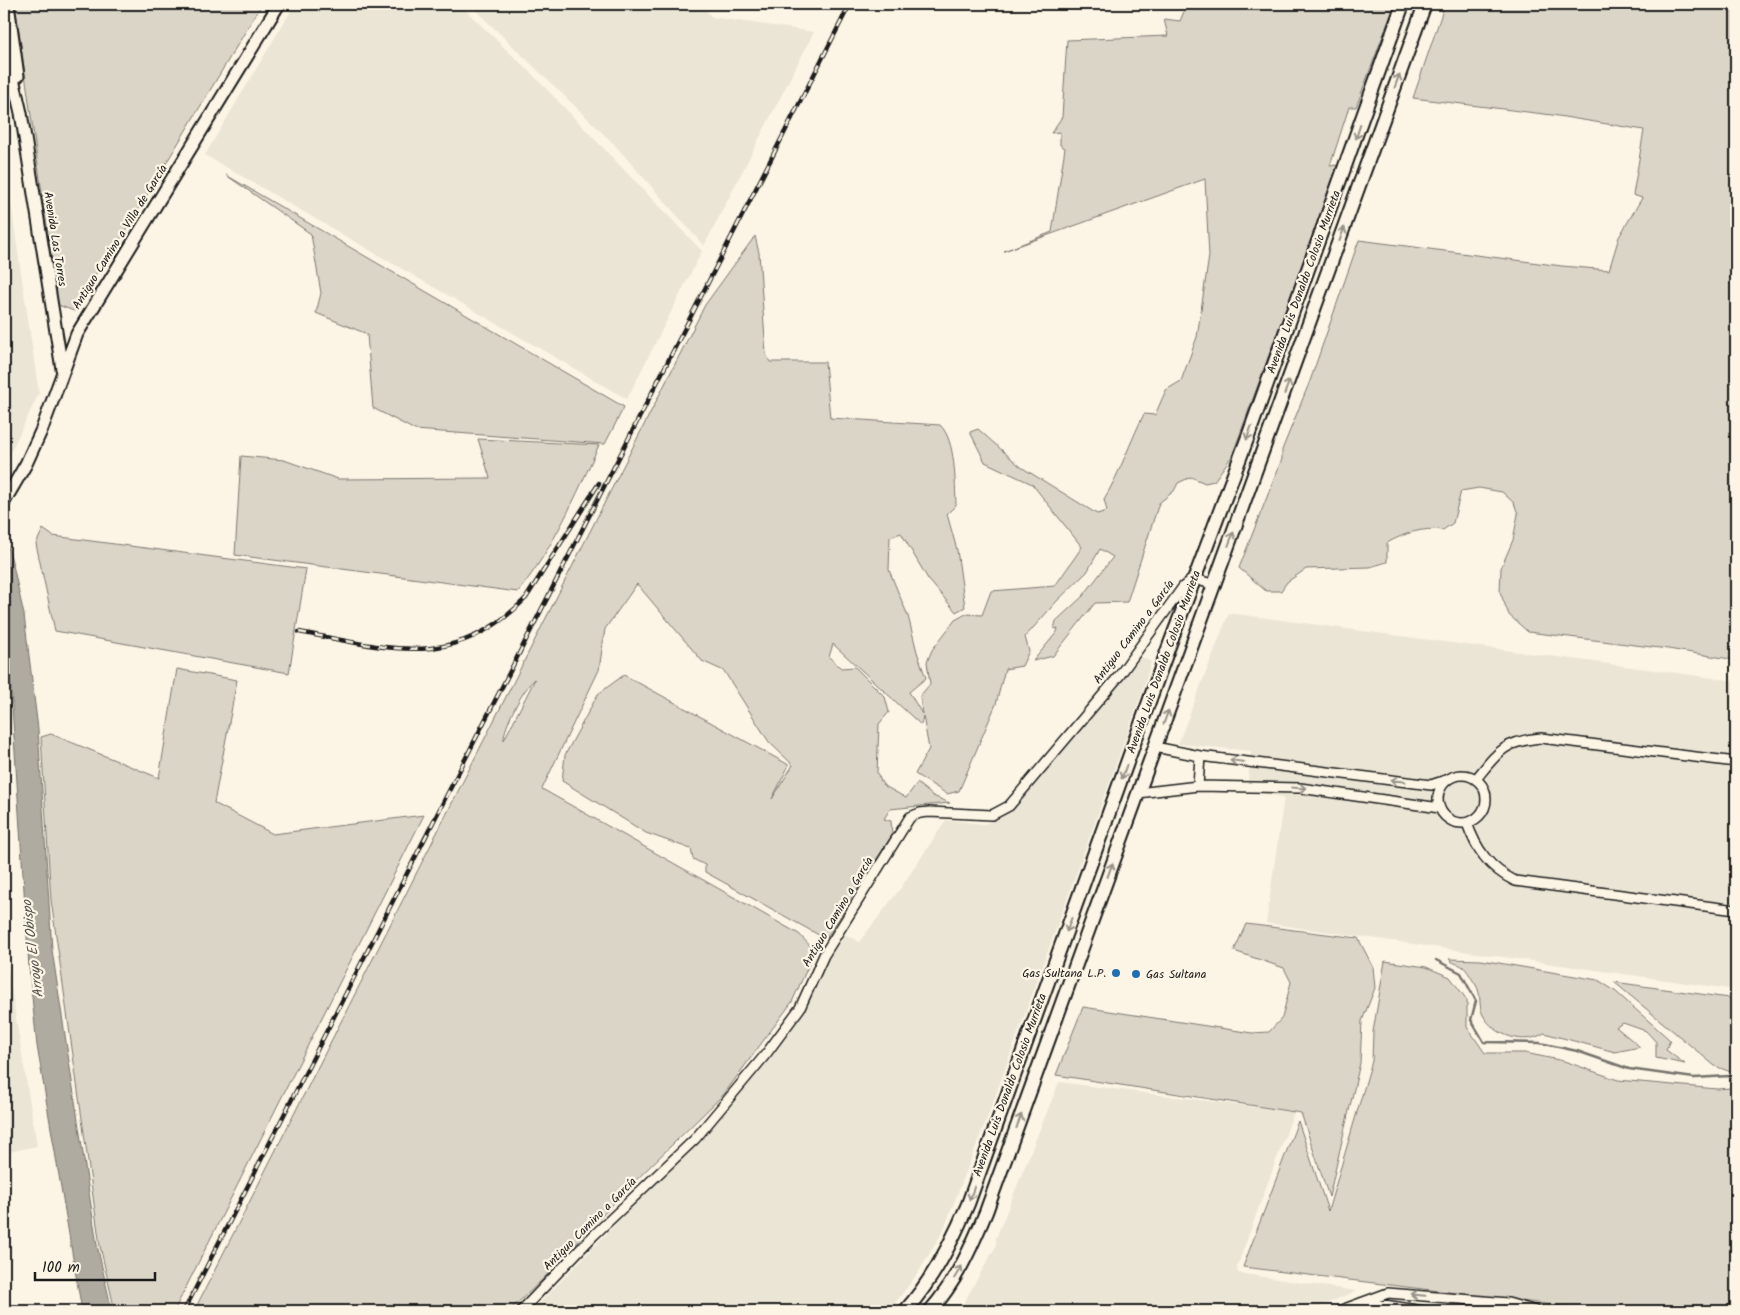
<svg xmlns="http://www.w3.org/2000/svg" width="1740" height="1315" font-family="Kalam,sans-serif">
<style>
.built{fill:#ebe5d6}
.green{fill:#dbd5c8;stroke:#7c7872;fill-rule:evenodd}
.water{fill:#b0aba1;stroke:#75726c}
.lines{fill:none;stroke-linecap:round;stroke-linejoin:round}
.stream{stroke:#75726c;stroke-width:2.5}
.minor-casing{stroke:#1c1c1c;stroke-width:12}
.tertiary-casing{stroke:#1c1c1c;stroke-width:15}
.secondary-casing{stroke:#1c1c1c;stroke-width:16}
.minor{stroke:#fcf5e5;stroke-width:9}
.tertiary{stroke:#fcf5e5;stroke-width:11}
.secondary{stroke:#fcf5e5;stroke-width:12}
.rail-casing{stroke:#1c1c1c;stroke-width:4.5}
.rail{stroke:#fcf5e5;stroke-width:2.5;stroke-dasharray:8;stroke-linecap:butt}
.oneway{stroke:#97938b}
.poi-dot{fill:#1f6fb2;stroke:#fcf5e5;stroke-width:2}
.labels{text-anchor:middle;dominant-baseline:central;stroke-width:4.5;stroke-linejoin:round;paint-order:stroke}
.street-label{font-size:12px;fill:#1c1c1c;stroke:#fcf5e5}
.poi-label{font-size:12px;fill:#1c1c1c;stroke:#fcf5e5;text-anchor:end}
.water-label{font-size:14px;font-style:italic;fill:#575551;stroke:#fcf5e5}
</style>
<rect width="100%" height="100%" fill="#fcf5e5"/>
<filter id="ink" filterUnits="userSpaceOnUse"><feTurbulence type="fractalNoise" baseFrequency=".02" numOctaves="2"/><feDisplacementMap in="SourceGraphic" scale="10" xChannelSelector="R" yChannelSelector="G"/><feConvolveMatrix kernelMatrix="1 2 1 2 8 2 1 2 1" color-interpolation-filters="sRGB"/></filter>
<g filter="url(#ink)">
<path class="built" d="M295,4H459L535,77L702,251L627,399L205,155Z
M469,4H700L712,17L814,32L704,246L613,143Z
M4,158L39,393L4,466V157Z
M1229,613L1736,681V990L1266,923L1284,797L1247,791L1251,751L1178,744Z
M1138,655L1151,662L1142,693L989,1113L943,1231L918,1273L889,1311H532L734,1101L804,1012L814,983L845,934L859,942L900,889L946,820L984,824L1011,812Z
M4,945L37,1146L4,1153Z
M1059,1082L1294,1112L1237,1267L1238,1273L1356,1291L1321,1306L1316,1311H959L996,1246V1238Z"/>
<path class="green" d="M15,4H262L109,258L90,281L74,311L58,305Z
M1187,4H1395L1356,107H1349L1330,166L1336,165L1337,169L1232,456L1214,481L1205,483L1191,477L1178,483L1174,491L1159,503L1127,602L1095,603L1053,656L1033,661L1057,632L1058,628L1054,629L1056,621L1083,596L1113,557L1100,549L1087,572L1057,601L1025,637L1029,651L1022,666L1005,669L996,704L959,791L947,794L915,774L929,749L923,716L921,725L833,644L829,657L841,668L855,667L885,697L889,712L879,724L877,773L883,785L906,798L917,783L933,796L950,803L890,809L884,819L891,821L892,835L826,939L705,872V865L693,859L691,849L646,833L562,781L565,755L598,694L624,675L789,765L772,799L793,765L769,742L724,671L702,661L637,584L605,629L599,670L542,789L799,934L815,951L792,1002L724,1094L628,1188L543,1279L509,1311H194L705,305L755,236L759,253L766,354L770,362H825L830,418L940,425C956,440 955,483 956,505L947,514L957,550L965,607L956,612L928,579L901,533L890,537L889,570L908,616L917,652L926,678L909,692L922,714L920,696L930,684L927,662L932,650L955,620L966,614L982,615L991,591L1055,586L1082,547L1032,484L985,462L970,432L978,429L1021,467L1097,514L1107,511L1104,499C1120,473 1130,442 1144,414L1155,415L1166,390L1181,381L1197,337L1209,256L1205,179L1004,251L1052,232L1065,148L1060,145V132L1051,133L1062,117L1067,40L1168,36L1164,19L1180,21ZM535,679L504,740C503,727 524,687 535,679Z
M1445,4H1736V660L1668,649L1528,632L1509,615L1500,592L1501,568L1513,540L1518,514L1514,503L1502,492L1479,488L1461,491L1453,523L1443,530C1423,527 1405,533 1387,543V562L1370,567L1306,569L1287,582L1281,591H1266L1239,568L1282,459V450L1310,381L1359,240L1562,266L1609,270L1619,237L1642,198L1633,195L1644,130L1552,115L1413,98Z
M226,175L624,407L605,444L415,430L373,408L367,334L316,313L321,293L311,234Z
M478,439L599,445C576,496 554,547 518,592L235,555L241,456L284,460L338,479L490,478Z
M43,529L53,536L306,569L289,673L55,631L36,544Z
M177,669L237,680L214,803L273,834L424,815L174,1311H115L100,1246L51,900L41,737L51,734L159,778Z
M1246,924L1358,938L1373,967L1375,988L1362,1021L1360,1063L1329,1197L1301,1113L1056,1075L1083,1007L1252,1033L1269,1032L1282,1018L1291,982L1284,968L1234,951Z
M1449,959L1481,960L1598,980L1615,991L1670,1040L1666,1050L1685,1064L1656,1058V1042L1646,1031L1623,1023L1616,1027L1640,1047L1615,1052L1544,1033C1525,1046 1494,1036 1483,1015C1478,1006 1482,995 1476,985C1472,980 1468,970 1462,966C1457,963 1453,964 1449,959Z
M1385,961L1426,967L1450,977L1467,1000V1027L1485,1053H1525L1564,1061L1618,1080L1717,1089L1730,1088L1736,1091V1311H1603L1243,1267L1298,1121L1328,1211L1372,1061L1373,1032Z
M1614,982L1736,999V1074L1715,1066Z"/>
<path class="water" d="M4,533L13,565L24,615L38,729L52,950L97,1245L112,1311H82L37,1046L29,967L9,660L4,644Z"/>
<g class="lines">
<path class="stream" d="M1436,960L1461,973L1476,1001L1471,1020L1484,1042L1540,1043L1577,1051L1629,1069L1694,1078L1729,1076L1736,1079"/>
<defs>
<path id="minor" d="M1155,747L1200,756L1431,785L1446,780
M1438 799a24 24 0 1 1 48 0a24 24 0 1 1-48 0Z
M1476,779C1498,752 1504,741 1541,738L1736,762
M1198,786L1200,756
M1138,793L1198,786L1300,788L1440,808
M1467,823C1476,849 1489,868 1515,881L1736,910
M1364,1302L1424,1311
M521,1311L593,1236L695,1139L766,1054L800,1008L824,955L910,817L920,813L929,812L992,815L1009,806L1119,676L1183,587L1194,578L1213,585
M1339,1311L1388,1293L1508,1303L1536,1311"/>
<path id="tertiary" d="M8,4L18,76
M4,39L21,113L62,369
M4,502L26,464L42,429L77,334L279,4"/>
<path id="secondary" d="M905,1311C933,1280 952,1242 968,1204L1168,649L1249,434L1403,4
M930,1311C956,1282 971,1248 986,1212L1425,4"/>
</defs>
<use href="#minor" class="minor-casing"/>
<use href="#tertiary" class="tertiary-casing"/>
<use href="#secondary" class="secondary-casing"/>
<use href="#minor" class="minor"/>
<use href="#tertiary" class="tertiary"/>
<use href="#secondary" class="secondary"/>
<defs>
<path id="rail" d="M299,632C388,648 455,672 526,598L599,483
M184,1311L850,4"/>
</defs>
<use href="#rail" class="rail-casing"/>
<use href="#rail" class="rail"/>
</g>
<defs><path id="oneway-shaft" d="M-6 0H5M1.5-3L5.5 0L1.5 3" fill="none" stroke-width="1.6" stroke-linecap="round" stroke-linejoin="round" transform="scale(1.25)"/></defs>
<g class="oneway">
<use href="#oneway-shaft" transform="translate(1397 81) rotate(-70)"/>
<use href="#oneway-shaft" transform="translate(1358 132) rotate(108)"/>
<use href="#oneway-shaft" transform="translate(1342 234) rotate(-70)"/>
<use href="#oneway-shaft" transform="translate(1287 387) rotate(-70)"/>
<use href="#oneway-shaft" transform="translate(1249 433) rotate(110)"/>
<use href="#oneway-shaft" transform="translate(1231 539) rotate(-69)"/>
<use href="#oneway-shaft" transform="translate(1166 717) rotate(-70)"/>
<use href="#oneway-shaft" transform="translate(1237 761) rotate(-172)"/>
<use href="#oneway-shaft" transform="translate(1124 772) rotate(110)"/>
<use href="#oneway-shaft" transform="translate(1398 781) rotate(-174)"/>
<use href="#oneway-shaft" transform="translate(1299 788) rotate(4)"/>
<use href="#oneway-shaft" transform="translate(1110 870) rotate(-70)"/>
<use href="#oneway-shaft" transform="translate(1069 925) rotate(110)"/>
<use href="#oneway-shaft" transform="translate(1019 1121) rotate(-70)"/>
<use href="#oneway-shaft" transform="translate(972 1193) rotate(110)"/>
<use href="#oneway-shaft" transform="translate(958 1272) rotate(-59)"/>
<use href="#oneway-shaft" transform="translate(1418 1295) rotate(-175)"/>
</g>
</g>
<g class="poi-dot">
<circle cx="1116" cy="973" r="5"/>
<circle cx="1136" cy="974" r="5"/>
</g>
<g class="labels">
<g class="street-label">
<text transform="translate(120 237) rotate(-58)">Antiguo Camino a Villa de García</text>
<text transform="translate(55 239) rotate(81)">Avenida Las Torres</text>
<text transform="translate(1304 282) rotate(-70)">Avenida Luis Donaldo Colosio Murrieta</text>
<text transform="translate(1134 632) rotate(-53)">Antiguo Camino a García</text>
<text transform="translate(1164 662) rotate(-70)">Avenida Luis Donaldo Colosio Murrieta</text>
<text transform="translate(838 912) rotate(-59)">Antiguo Camino a García</text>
<text transform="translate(1010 1085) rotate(-70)">Avenida Luis Donaldo Colosio Murrieta</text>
<text transform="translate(590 1224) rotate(-45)">Antiguo Camino a García</text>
</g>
<g class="poi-label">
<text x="1106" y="973">Gas Sultana L.P.</text>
<text x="1146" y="974" text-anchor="start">Gas Sultana</text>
</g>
<g class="water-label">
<text transform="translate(33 949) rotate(-97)">Arroyo El Obispo</text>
</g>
</g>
<rect width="1740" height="1315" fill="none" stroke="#fcf5e5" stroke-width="20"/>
<rect x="10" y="10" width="1720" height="1295" fill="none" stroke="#1c1c1c" stroke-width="2" filter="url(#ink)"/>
<path d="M35 1272v8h120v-8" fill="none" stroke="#1c1c1c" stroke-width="2.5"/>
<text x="42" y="1272" font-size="15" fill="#1c1c1c" stroke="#fcf5e5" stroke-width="4" paint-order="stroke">100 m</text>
</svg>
